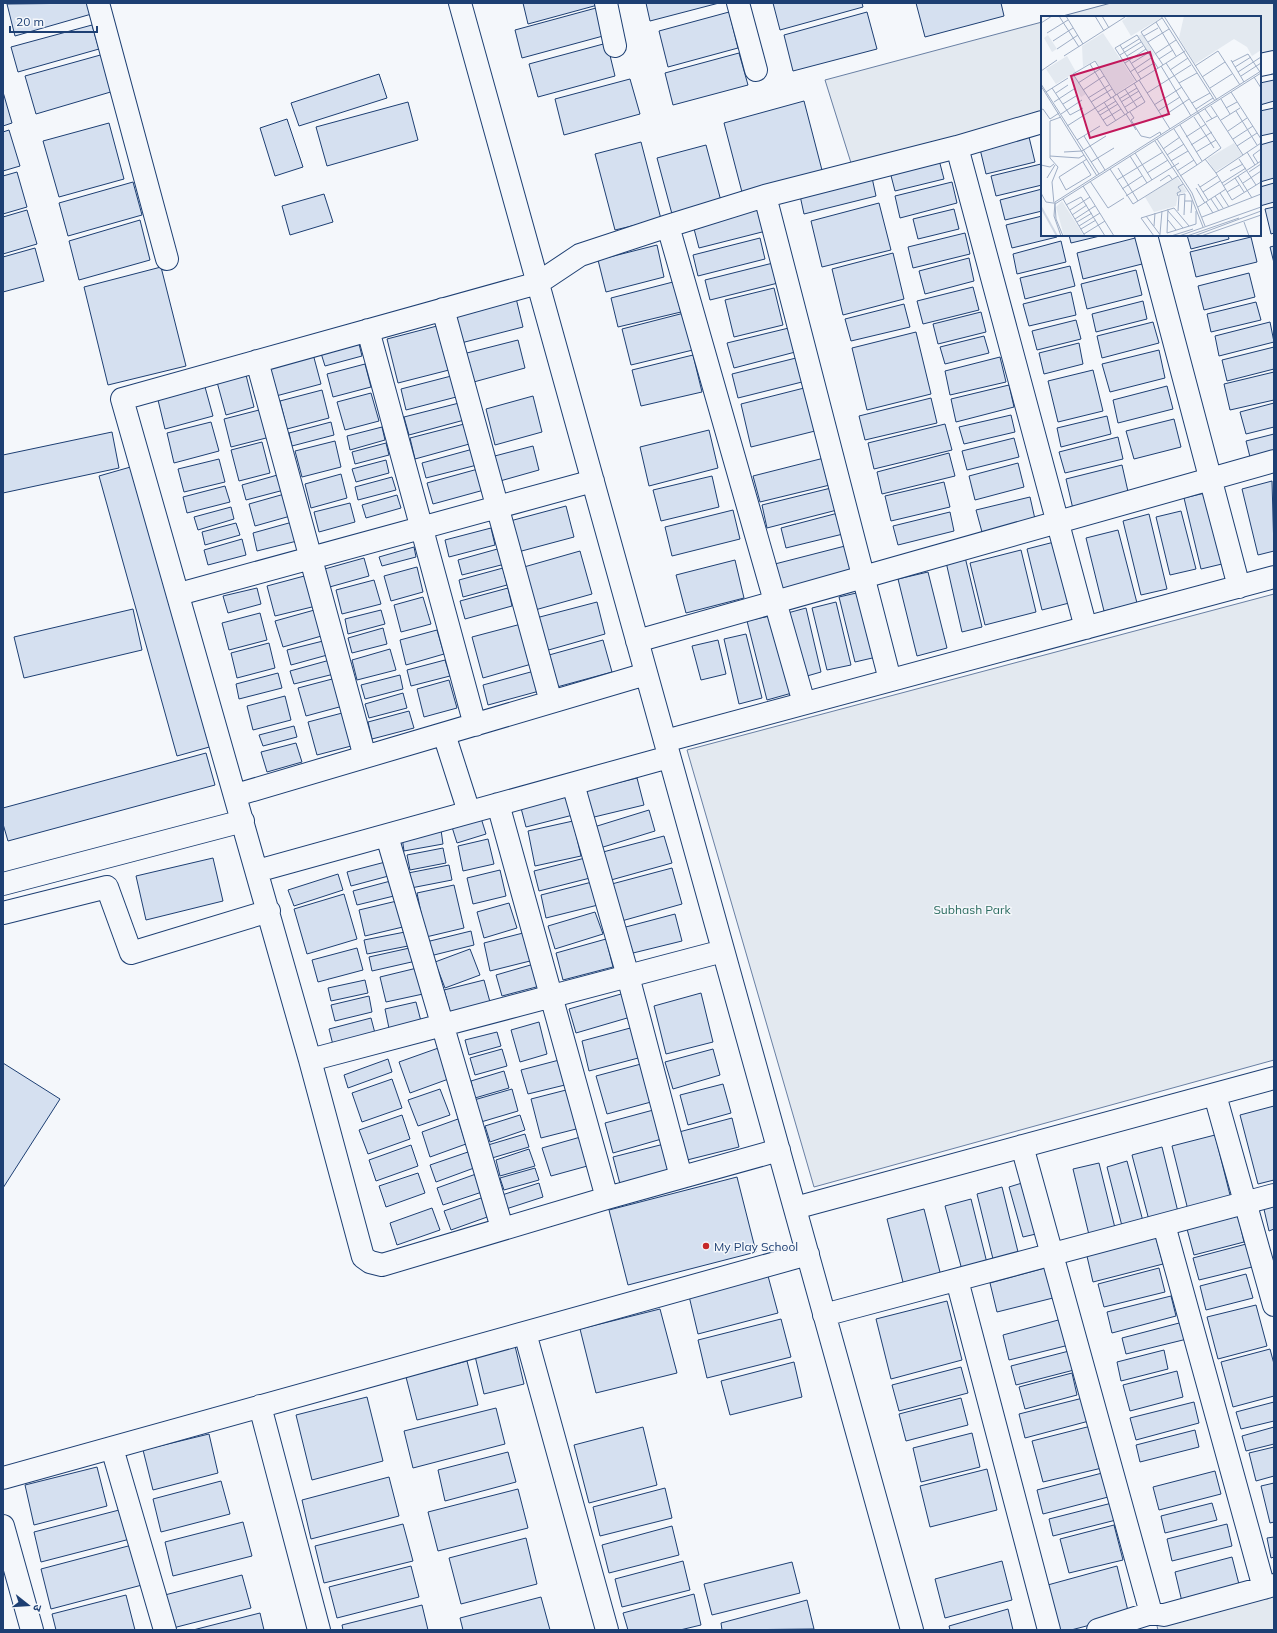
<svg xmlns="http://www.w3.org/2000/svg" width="1277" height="1633" font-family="Mulish,'Noto Sans Devanagari',sans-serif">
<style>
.green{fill:#e3e9f0;stroke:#687fa3}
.building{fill:#d5e0f0;stroke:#1d3f73}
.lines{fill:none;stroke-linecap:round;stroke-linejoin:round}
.minor-casing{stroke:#1d3f73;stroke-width:24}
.minor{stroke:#f4f7fb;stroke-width:22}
.poi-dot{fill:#c62828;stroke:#f4f7fb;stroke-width:1.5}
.labels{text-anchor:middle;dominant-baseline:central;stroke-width:3;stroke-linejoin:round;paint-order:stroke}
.park-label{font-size:12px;fill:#2c6c60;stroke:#f4f7fb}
.poi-label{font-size:12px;fill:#1d3f73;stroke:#f4f7fb;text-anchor:start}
.inset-river{fill:none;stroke:#cfd7e4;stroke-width:2}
.inset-road{fill:none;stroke:#9eadc5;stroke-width:1}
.view{fill:#c2185b;fill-opacity:0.15;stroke:#c2185b;stroke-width:2}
.inset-edge{fill:none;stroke:#1d3f73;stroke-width:2}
</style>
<rect width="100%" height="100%" fill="#f4f7fb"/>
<path class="green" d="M1111,3H1274V56L1260,60V17H1059Z
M1042,22V126L857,182L825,80Z
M1274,594V1060L814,1187L687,750Z
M1274,1590V1630H1158L1156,1622Z"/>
<path class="building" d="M92,3L95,13L15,36L7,4Z
M523,3H605L528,24Z
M646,3H719L650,21Z
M773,3H862L863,7L780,30Z
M916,3H1001L1004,16L925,37Z
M596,8L603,36L522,58L515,30Z
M729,12L738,48L668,67L659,31Z
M867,12L877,49L793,71L784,35Z
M92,25L99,49L18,72L11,47Z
M607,43L615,76L538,97L529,64Z
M739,53L748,85L673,105L665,73Z
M104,54L114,91L36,114L25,76Z
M379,74L387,98L299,126L291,103Z
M630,79L640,114L564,135L555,99Z
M1274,80V101L1260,105V83Z
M3,92L12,123L3,126Z
M804,101L823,174L743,196L724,123Z
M408,102L418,140L327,166L316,127Z
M1274,108V133L1260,136V111Z
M287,119L303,167L275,176L260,128Z
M109,123L124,179L59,197L43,141Z
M9,130L20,166L3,171V132Z
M1029,137L1035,162L986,174L980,149Z
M1274,141V178L1260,182V145Z
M641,142L661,219L615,230L595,154Z
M706,145L721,201L672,214L657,158Z
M938,156L944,179L895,191L889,168Z
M1041,164L1042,185L996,196L991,176Z
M17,172L27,207L3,214V176Z
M871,173L876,196L804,214L799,191Z
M133,182L142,215L68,236L59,203Z
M952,182L957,203L900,218L895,196Z
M1274,183V202L1260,206V187Z
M1042,189V211L1005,220L1000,200Z
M324,194L333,222L290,235L282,206Z
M879,203L891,250L822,267L811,221Z
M1274,207V233L1271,234L1265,209Z
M761,208L766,231L699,248L693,225Z
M954,209L959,229L918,239L913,219Z
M27,210L37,244L3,254V217Z
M1042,216V235H1057V237L1012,248L1006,225Z
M140,220L150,260L79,280L69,241Z
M965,233L970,254L913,268L908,247Z
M1069,235H1104L1071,243Z
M1187,235H1228L1229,239L1191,249Z
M1139,237L1146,263L1083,279L1077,253Z
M1251,237L1257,262L1196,277L1190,252Z
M760,238L765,259L698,276L693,255Z
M1061,241L1066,262L1017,274L1013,254Z
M657,245L664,277L606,292L598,260Z
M1274,246V263L1270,247Z
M35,248L44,281L3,292V257Z
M893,253L904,299L843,315L832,269Z
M969,258L974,281L925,294L919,271Z
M777,262L782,282L710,300L705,280Z
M1070,266L1075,286L1025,299L1020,278Z
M161,267L186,366L108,385L84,287Z
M1136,270L1142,295L1087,309L1081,284Z
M1249,273L1255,297L1204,310L1198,286Z
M673,282L681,312L618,327L611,298Z
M973,287L979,310L923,324L917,301Z
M774,288L783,325L734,337L725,300Z
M1071,292L1076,315L1029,326L1023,304Z
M515,294L523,327L461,343L452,311Z
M1143,301L1147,319L1096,332L1092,314Z
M1256,302L1261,320L1211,332L1207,314Z
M904,304L910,327L851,341L845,319Z
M688,312L697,349L631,365L622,329Z
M981,312L986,332L938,344L933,324Z
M1076,320L1081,339L1037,350L1032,331Z
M1153,322L1159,343L1102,358L1097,336Z
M1270,322L1274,342L1219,356L1215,336Z
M437,326L449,370L398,383L387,339Z
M797,326L803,350L734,368L727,343Z
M916,332L931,394L867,410L852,348Z
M984,336L989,353L945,364L940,347Z
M358,340L362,356L325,366L320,350Z
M518,340L525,368L470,383L463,354Z
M1079,343L1083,364L1044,374L1039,353Z
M1274,347V369L1227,381L1222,360Z
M1159,350L1165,378L1110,392L1102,364Z
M313,354L321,384L276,396L268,366Z
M693,355L702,392L641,406L632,370Z
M800,357L806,381L738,398L732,374Z
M1000,357L1006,382L950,395L945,371Z
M365,364L371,387L333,397L327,374Z
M1093,370L1103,411L1058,422L1048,381Z
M1274,372V400L1230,410L1224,384Z
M459,374L464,395L406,410L401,389Z
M246,375L254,407L226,415L217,382Z
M1009,385L1014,407L956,422L951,399Z
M812,386L823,429L751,447L741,404Z
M1167,386L1173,409L1118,423L1113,400Z
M205,387L213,416L165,429L158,400Z
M322,390L329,418L287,429L280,401Z
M371,393L379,421L345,430L337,402Z
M533,396L542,432L495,445L486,409Z
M931,398L937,423L865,440L859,416Z
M463,402L468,419L409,435L404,417Z
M1274,403V427L1246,434L1240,412Z
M263,409L270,437L231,447L224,419Z
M1011,415L1015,432L964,444L959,427Z
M1107,416L1111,434L1061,447L1057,428Z
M1174,419L1181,447L1134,459L1126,431Z
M211,422L219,451L174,463L167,433Z
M331,422L334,435L292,446L289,433Z
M468,423L473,443L415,459L410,438Z
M945,424L952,450L874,469L868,443Z
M382,427L385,440L350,450L347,436Z
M709,430L718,468L649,486L640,447Z
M112,432L119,468L3,493V455Z
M1274,434V460L1252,465L1246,441Z
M1118,437L1123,459L1065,473L1059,452Z
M1014,438L1019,457L967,470L962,451Z
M335,441L341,467L302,477L295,451Z
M262,442L270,473L239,481L231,450Z
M386,443L389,455L355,464L352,452Z
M533,446L539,470L493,483L487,458Z
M473,449L477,465L426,478L422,463Z
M949,453L955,476L882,494L877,472Z
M832,456L838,483L760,502L753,476Z
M219,459L225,482L184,492L178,469Z
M386,460L389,473L356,482L352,469Z
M1018,463L1024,487L975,500L969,476Z
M1122,465L1129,496L1073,509L1066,479Z
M134,466L213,746L177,756L99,476Z
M478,469L484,490L433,504L427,483Z
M281,474L284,490L246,500L242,485Z
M341,474L347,498L311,508L305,484Z
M712,476L719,507L661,521L653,490Z
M392,477L396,490L358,500L355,487Z
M1272,481L1274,551L1258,555L1242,489Z
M944,482L950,507L891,521L885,496Z
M225,486L230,502L187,513L183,497Z
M831,488L837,510L767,528L762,505Z
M288,493L294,515L255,526L249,504Z
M1205,493L1222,564L1201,569L1184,498Z
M397,495L401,508L366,518L362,505Z
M1030,497L1035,519L982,532L976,510Z
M350,503L355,522L319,532L314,512Z
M566,506L574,537L518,552L510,521Z
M231,507L234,519L198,530L194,517Z
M733,510L740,539L672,556L665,527Z
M1181,511L1196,569L1170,575L1156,517Z
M950,512L954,531L898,545L893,526Z
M838,513L843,534L786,548L781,528Z
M1149,514L1167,589L1141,595L1123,521Z
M296,521L301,540L257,551L253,533Z
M236,523L240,535L205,545L202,532Z
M491,528L495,545L449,557L445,540Z
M1118,530L1137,603L1104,611L1086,538Z
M242,539L246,555L208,565L204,550Z
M1058,541L1073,602L1042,610L1027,549Z
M845,546L851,573L777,591L771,565Z
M414,547L416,557L382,566L379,557Z
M501,548L505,564L462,575L458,560Z
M1021,550L1036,612L985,625L970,563Z
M580,551L592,594L535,610L524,567Z
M965,557L982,627L962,632L946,562Z
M364,558L369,576L326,588L321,570Z
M735,560L744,598L686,613L676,575Z
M417,567L423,592L391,601L384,576Z
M503,568L507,585L463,597L459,580Z
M928,572L947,648L917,656L898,579Z
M308,575L316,606L275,616L267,586Z
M374,580L381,604L342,614L336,590Z
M257,588L261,604L228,613L223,596Z
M508,588L512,606L465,619L460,601Z
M865,591L881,656L855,662L839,597Z
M423,597L431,624L401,632L394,605Z
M597,602L605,634L545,651L536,618Z
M836,602L851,665L827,670L812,608Z
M806,608L821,672L800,678L784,614Z
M133,609L142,650L24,678L14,637Z
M318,609L325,635L283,647L275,621Z
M381,610L385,624L348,634L345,619Z
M260,613L267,640L229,650L222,623Z
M774,615L792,693L767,700L747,621Z
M525,623L535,663L483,678L472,637Z
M383,628L387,644L352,653L348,638Z
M437,630L444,654L406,665L400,640Z
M746,634L762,698L739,704L724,639Z
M327,640L331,654L291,665L287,650Z
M603,640L612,672L557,687L549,655Z
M718,640L726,674L701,680L692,646Z
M269,643L275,668L237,678L231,653Z
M390,649L396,670L357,680L352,660Z
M330,660L334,674L294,684L290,671Z
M445,660L450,676L411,686L407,670Z
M538,670L543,690L488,705L483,685Z
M278,673L282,688L239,699L236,684Z
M400,675L403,689L365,699L361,685Z
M336,678L343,706L306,716L298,688Z
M449,680L457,708L424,717L417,689Z
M403,693L407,708L369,718L365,704Z
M285,696L291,720L253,730L247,706Z
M409,711L414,728L372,739L368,722Z
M346,712L355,745L317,755L308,722Z
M294,726L297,737L263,746L259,735Z
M296,743L302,762L267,772L261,752Z
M206,753L215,785L8,841L3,824V808Z
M637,778L644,805L590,818L584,791Z
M568,795L573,815L526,827L521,808Z
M649,810L655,831L600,848L594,827Z
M481,818L486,834L457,843L452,827Z
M573,821L581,856L535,866L528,831Z
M441,830L443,844L404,851L402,837Z
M664,836L672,863L611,880L603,852Z
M488,839L494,864L463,871L458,846Z
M443,848L446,863L410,870L407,855Z
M589,857L594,877L539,891L534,871Z
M213,858L223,901L146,920L136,876Z
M393,860L396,874L351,886L347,872Z
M449,865L452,880L411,888L408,873Z
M672,868L682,904L618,922L608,885Z
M500,870L506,896L473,904L467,878Z
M338,874L343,890L294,906L288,890Z
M398,879L402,894L357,905L353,891Z
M592,882L598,905L546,918L541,895Z
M454,885L464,928L426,937L417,893Z
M344,894L357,939L307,954L294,909Z
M401,900L407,926L365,936L359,910Z
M509,903L517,928L484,938L477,912Z
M595,912L603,934L555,949L548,926Z
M675,914L682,941L629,954L622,928Z
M471,931L474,945L430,956L426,942Z
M405,932L408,946L367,954L364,940Z
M523,933L530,961L490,971L484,943Z
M606,939L613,967L563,980L556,953Z
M414,947L416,961L372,971L369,957Z
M357,948L363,970L318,982L312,960Z
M470,949L480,975L445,988L435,962Z
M534,964L540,986L502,996L496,975Z
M417,968L423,994L386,1002L380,977Z
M365,980L368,993L331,1001L328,988Z
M484,980L490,1002L450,1012L444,990Z
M628,992L634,1016L576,1033L569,1009Z
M701,993L713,1042L666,1054L654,1006Z
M369,996L372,1012L335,1021L331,1005Z
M416,1002L422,1025L390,1033L385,1009Z
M371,1018L376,1037L334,1049L329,1029Z
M539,1022L547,1054L520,1062L511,1030Z
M634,1027L642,1057L589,1071L582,1041Z
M497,1032L501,1046L469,1055L465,1040Z
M444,1046L454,1077L410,1093L399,1062Z
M502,1049L507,1066L475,1075L470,1058Z
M713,1049L720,1075L673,1089L665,1062Z
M388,1059L392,1072L348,1088L344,1075Z
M563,1059L569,1084L528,1094L521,1070Z
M3,1063L60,1099L3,1188Z
M641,1064L651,1102L607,1114L596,1076Z
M504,1071L509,1088L475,1098L471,1081Z
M392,1079L402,1108L362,1122L352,1093Z
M723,1084L731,1113L688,1125L680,1095Z
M440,1089L450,1115L418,1126L408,1100Z
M512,1089L518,1111L481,1122L474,1100Z
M570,1089L580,1128L541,1138L531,1099Z
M1274,1106V1180L1258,1184L1240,1115Z
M657,1109L665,1138L613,1153L605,1123Z
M402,1115L410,1139L368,1154L359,1130Z
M520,1115L525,1130L490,1142L485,1126Z
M732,1118L739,1147L687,1160L679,1132Z
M458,1119L466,1144L430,1157L422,1132Z
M525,1134L529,1147L492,1158L488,1145Z
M1215,1135L1232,1203L1189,1214L1172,1146Z
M584,1136L591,1165L551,1176L542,1148Z
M668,1143L674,1169L620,1184L613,1157Z
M411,1145L418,1166L376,1181L369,1160Z
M1162,1147L1179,1216L1150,1224L1132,1155Z
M529,1149L535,1166L500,1176L496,1160Z
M468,1152L474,1168L436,1182L430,1165Z
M1127,1161L1144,1225L1123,1230L1107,1167Z
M1099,1163L1116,1232L1090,1239L1073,1169Z
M535,1168L539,1180L504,1190L500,1178Z
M418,1173L425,1193L386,1207L379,1186Z
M476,1174L482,1192L443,1205L437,1188Z
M737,1177L756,1252L628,1285L609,1210Z
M539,1183L543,1197L506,1209L502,1195Z
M1022,1183L1036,1234L1023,1237L1009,1187Z
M1002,1187L1020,1260L995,1267L977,1194Z
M484,1197L490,1216L451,1230L444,1211Z
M971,1199L987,1263L962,1270L945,1206Z
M1274,1202V1229L1269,1231L1263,1205Z
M432,1208L440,1230L397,1245L390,1223Z
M924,1209L942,1280L905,1290L887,1219Z
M1238,1216L1244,1242L1194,1255L1187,1229Z
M1155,1234L1163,1264L1093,1282L1086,1252Z
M1250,1243L1256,1266L1199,1280L1193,1258Z
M1045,1268L1053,1298L997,1312L990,1283Z
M1159,1268L1165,1292L1104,1307L1098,1284Z
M1246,1274L1253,1298L1206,1310L1200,1286Z
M768,1276L778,1313L698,1334L689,1296Z
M1171,1296L1176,1316L1112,1333L1107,1312Z
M947,1301L962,1360L891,1379L876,1319Z
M1256,1305L1267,1346L1218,1359L1207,1317Z
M660,1309L677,1373L596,1393L580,1329Z
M781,1319L791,1357L707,1378L698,1340Z
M1062,1319L1069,1345L1009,1360L1003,1335Z
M1183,1322L1187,1339L1126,1354L1122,1338Z
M515,1346L524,1384L484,1394L475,1356Z
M1270,1349L1274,1364V1396L1233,1407L1221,1362Z
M1164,1350L1168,1369L1121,1381L1117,1362Z
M1069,1351L1074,1370L1016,1385L1011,1366Z
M467,1361L478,1405L417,1420L406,1377Z
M794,1362L802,1397L730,1415L721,1381Z
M961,1367L968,1393L899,1411L892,1385Z
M1177,1371L1183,1397L1130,1411L1123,1385Z
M1072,1373L1077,1395L1025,1409L1019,1387Z
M367,1397L383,1461L312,1480L296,1415Z
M961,1398L968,1425L906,1441L899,1414Z
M1083,1398L1089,1421L1025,1438L1019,1414Z
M1194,1402L1199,1423L1136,1440L1130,1418Z
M1274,1402V1421L1241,1429L1236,1412Z
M496,1408L505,1444L413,1468L404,1431Z
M1091,1426L1102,1468L1043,1482L1032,1441Z
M643,1427L657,1485L589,1503L574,1445Z
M1274,1427V1444L1246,1451L1242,1436Z
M1195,1430L1199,1447L1140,1462L1136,1445Z
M972,1433L980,1467L921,1482L913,1448Z
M209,1434L218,1473L153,1490L143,1450Z
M1274,1447V1476L1256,1481L1249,1453Z
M508,1452L516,1482L445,1501L438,1470Z
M97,1467L107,1506L34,1525L25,1485Z
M987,1469L997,1510L930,1527L920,1486Z
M1215,1471L1221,1494L1159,1510L1153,1487Z
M1106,1472L1112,1496L1043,1514L1037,1490Z
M389,1477L399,1516L311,1539L302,1500Z
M221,1481L230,1514L161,1532L153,1499Z
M1274,1483V1522L1270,1523L1261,1486Z
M665,1488L672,1518L600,1536L593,1507Z
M518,1489L528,1528L438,1551L428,1512Z
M1112,1503L1116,1520L1053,1536L1049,1519Z
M1212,1503L1217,1520L1165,1533L1161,1516Z
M123,1509L130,1539L41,1562L34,1532Z
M243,1522L252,1556L173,1576L165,1542Z
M403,1524L413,1561L324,1583L315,1546Z
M1227,1524L1232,1546L1172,1561L1167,1539Z
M1114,1525L1123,1560L1069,1573L1060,1539Z
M672,1526L679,1555L609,1573L602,1545Z
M1274,1537V1557L1271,1558L1267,1538Z
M526,1538L537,1584L461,1604L449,1558Z
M132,1545L142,1585L51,1609L41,1569Z
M1232,1557L1241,1592L1183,1606L1175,1572Z
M683,1561L690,1590L622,1607L615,1579Z
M1002,1561L1012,1600L945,1618L935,1579Z
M792,1562L800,1593L712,1615L704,1584Z
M411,1566L419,1597L337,1618L329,1587Z
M1117,1566L1129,1615L1071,1630H1056L1044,1586Z
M242,1575L251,1608L169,1629L161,1596Z
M694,1594L701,1625L680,1630H628L623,1613Z
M126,1595L135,1630H56L52,1614Z
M541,1597L550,1630H463L460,1618Z
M807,1600L814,1629L722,1630L721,1623Z
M422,1605L428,1630H343L342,1625Z
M1008,1609L1013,1630H950L949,1626Z
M260,1613L264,1630H193Z"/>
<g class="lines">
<defs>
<path id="minor" d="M98,3L167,259
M460,3L912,1630
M606,3L615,46
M738,3L756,70
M1260,65L1274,62
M957,147L1086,628
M765,196L890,680
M668,226L804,703
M1146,235L1239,587
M443,309L551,702
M368,330L475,725
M257,361L365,757
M179,594L593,481
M637,641L1274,461
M444,734L469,812
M665,741L1274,577
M573,784L628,976L681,1177
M236,795L646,674
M498,804L607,1198
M387,836L502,1228
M257,871L669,757
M3,884L243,821
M3,913L107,887L131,953L269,911
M310,1060L723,951
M1215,1095L1274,1305
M1022,1146L1151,1613
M779,1150L607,1198L382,1265L370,1262L363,1257L310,1060L122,399L538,283L580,255L668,226L765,196L957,147L1042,122
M795,1208L1274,1078
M1164,1225L1264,1588
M957,1280L1049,1630
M824,1315L1274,1195
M525,1333L607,1630
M260,1406L319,1630
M112,1448L165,1630
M3,1478L808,1254
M3,1526L32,1630
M1098,1630L1151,1613L1164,1615L1274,1585"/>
</defs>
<use href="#minor" class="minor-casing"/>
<use href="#minor" class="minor"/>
</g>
<circle class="poi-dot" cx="706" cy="1246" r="4"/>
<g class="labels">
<g class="park-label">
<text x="972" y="909">Subhash Park</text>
</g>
<g class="poi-label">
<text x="714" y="1246">My Play School</text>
</g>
</g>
<g transform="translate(1041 16)">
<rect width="220" height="220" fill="#f4f7fb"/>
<path d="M88,0H119L120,2L90,20L81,5ZM143,0H220V34L211,40L206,31L193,23L154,48L138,22ZM62,17L94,65L75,78L54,44L42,51L41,30ZM101,18L114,39L110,42L97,20ZM7,19L16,33L11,36L3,22ZM26,40L35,56L32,58L45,78L40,81L28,60L15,68L5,53ZM193,127L201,139L174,156L166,143ZM136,161L146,176L137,178L135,190L113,196L104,181ZM21,185L43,220H23L15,191Z" fill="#e3e9f0"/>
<path class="inset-river" d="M0,191L16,220"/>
<path class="inset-road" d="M18,0L38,31M25,0L42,28M54,0L63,15M61,0L68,12M120,0L174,85M123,0L176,84M121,2L100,16L122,49M115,6L135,40M0,7L11,0M6,17L27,4M103,20L117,12M12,25L32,12M107,26L128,13M79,29L100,63M16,33L37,19M82,33L98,23M114,38L135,24M79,39L100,26M23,40L84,1M86,40L102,30M118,43L132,34M190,44L203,66M191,46L207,38L219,56M84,47L105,33M91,47L107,37M125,47L180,132L156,149M49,48L70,82M120,50L150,100M154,50L177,35L199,69M194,51L210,41M129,54L147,42M0,55L16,44M89,56L110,42M197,56L220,41M97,57L113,47M200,60L220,47M161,61L184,46M213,61L220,72M98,64L129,113M96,66L74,32L96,19L117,52M37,67L59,53M138,67L156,57M0,68L58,158M0,70L56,160M11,72L29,99L42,92M169,72L191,58M84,73L96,91M42,74L63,60M5,76L27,62M190,76L220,123M15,77L27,69M106,77L150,49M76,78L87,97M75,79L54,45L32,58L66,110L104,86L93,67M72,81L84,99M47,82L68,69M78,83L96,72M180,83L189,98M13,86L33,73M50,86L71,73M63,86L75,105M80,86L98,75M151,87L169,77M22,88L35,80M113,89L141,71M170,90L202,139M84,91L101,80M185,92L196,86M155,93L172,82M164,93L171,103M0,94L2,93L9,103L18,97M117,95L139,81M195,95L216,129M57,96L75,85M89,96L93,102L90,104L100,120L109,122L119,116L120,119M20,98L41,84M85,98L95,114M59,99L77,88M121,101L148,83M153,101L173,132M62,104L80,93M180,104L199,92M165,106L176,100M139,109L161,145M26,110L144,35M133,113L156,149L139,160M187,115L206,102M43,120L64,154M145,121L165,108M116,123L151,177L164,210M192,123L212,110M36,124L59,110M114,125L149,178L162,211M220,127L175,157L191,184L220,166M150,129L171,116M196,130L216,117M122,133L139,121M23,136L41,135L65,120M155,136L175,124M206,136L214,149M94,137L111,164M126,139L143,128M9,140L38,142L43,139M89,140L106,167M164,143L175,157M198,143L215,169M130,145L147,135M42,146L50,159L25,174L18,161L46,143M50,146L73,132M217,147L212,139L220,133M0,149L9,151L13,148M77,152L97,185M69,153L92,188L137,160M136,155L153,144M189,155L202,148M208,156L220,148M106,157L127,144M197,160L211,182M6,162L14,149M194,162L203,176M76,164L122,136M49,165L67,192L83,182M119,165L128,159L131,163M181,167L205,152M202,167L220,155M157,168L167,184M42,170L73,220M182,170L220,145M159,171L176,160M155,172L164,187M81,173L101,160M162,176L179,165M186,176L198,169M0,177L5,186L12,187M179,177L188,191M85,180L138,147M137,180L136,177L140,175L137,171L142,168M174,180L182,192M22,183L44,220M170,183L178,195M144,185H151L150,197M165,186L172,197M13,188L11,166L17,151L9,142V105L20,101M25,189L40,181L64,220M157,191L185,173M127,193L126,217L155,208V195M29,194L49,181M127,195L142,212M137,195L138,179L144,178L143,199M31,199L46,189M105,200L120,220M161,201L220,178M34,203L54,190M127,204L135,214M36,206L51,197M203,206L208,220M38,210L59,197M113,210L114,197M40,213L55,204M43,218L64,205M119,218L121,195M20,220L13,200L14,186L220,55M22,220L15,203L14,188L220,57M113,220L100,202L133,192L148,210M130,220L152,213M138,220L220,191M146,220L198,202M153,220L220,195M160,220L220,199"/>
<path class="view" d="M109,36L128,98L49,122L30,60Z"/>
<rect width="220" height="220" class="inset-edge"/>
</g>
<rect width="1277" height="1633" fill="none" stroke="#1d3f73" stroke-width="8"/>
<g transform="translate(28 1605) rotate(107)" stroke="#f4f7fb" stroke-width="3" paint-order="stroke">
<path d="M0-3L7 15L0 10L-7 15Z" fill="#1d3f73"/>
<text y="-6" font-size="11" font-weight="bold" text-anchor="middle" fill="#1d3f73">उ</text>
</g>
<path d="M10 26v6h87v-6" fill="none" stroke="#1d3f73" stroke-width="2"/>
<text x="16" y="26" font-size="12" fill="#1d3f73" stroke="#f4f7fb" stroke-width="3" paint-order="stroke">20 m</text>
</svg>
